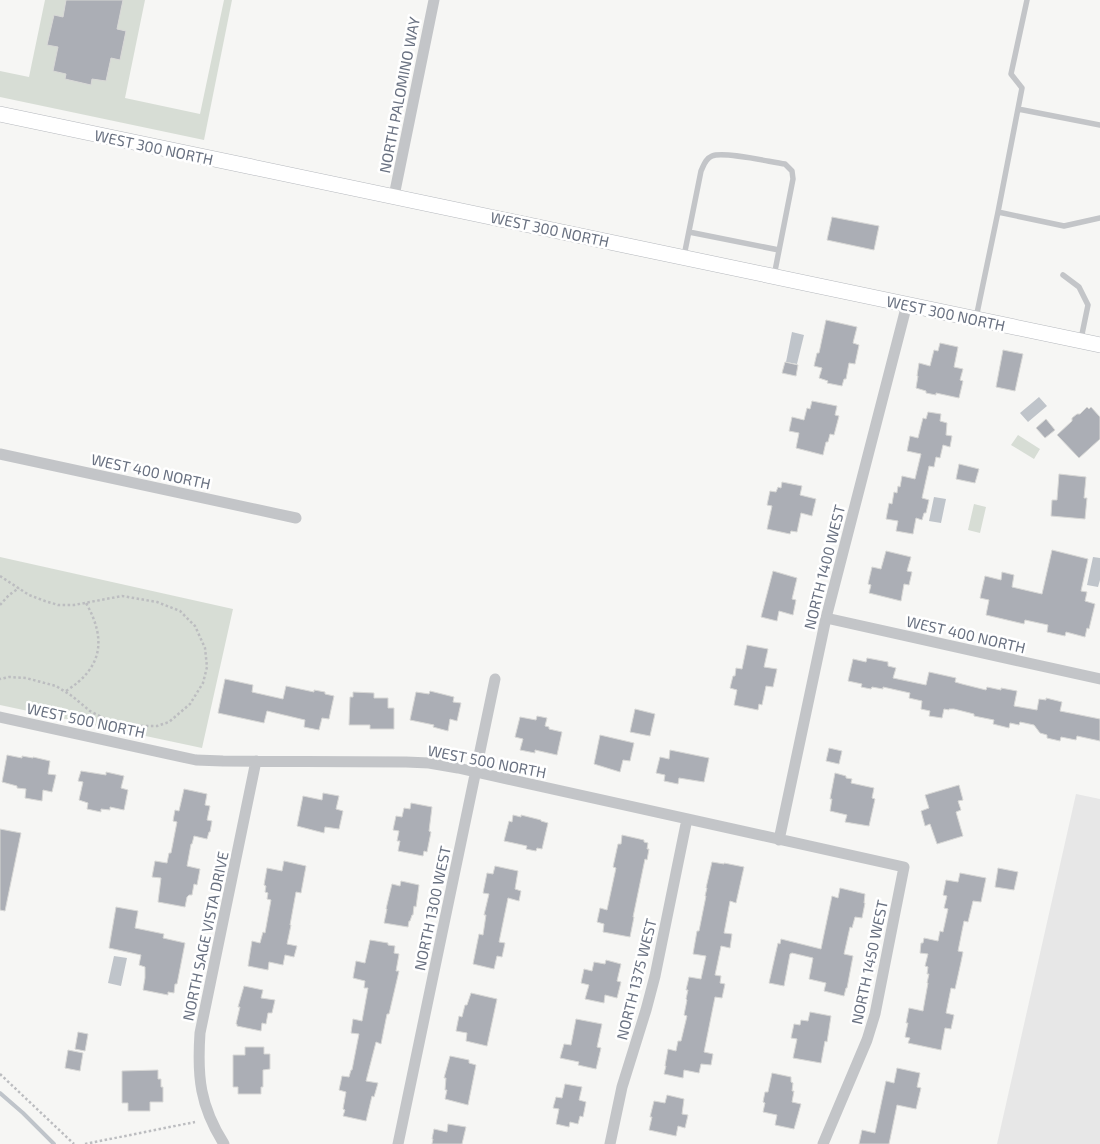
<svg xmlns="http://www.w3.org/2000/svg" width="1100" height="1144" font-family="'Exo 2',sans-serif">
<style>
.built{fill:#e7e7e7}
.green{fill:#d7ddd5}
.water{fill:#bfc4ca}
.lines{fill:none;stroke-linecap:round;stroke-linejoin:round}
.stream{stroke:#bfc4ca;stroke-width:4}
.building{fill:#abaeb5;stroke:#d8d8d6}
.secondary-casing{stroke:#b5b8bd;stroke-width:16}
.path{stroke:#bcbdc0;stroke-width:2.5;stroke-dasharray:2.5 2.5;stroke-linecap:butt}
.lane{stroke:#c3c5c8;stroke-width:5.5}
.street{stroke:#c3c5c8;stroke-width:11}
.secondary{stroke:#fff;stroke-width:15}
.labels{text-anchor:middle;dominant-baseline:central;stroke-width:5;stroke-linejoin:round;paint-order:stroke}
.street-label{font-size:15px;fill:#697181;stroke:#fff}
</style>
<rect width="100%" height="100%" fill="#f6f6f4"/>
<path class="built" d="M1076,794L1100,799V1144H997Z"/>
<path class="green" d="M45,0H66L63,17L54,16L47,44L58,47L66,74L65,79L91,85L92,79L106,81L111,58L120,60L126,31L117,29L123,0H145L125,98L200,114L224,0H232L204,140L0,97V71L29,77Z
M1018,435L1040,449L1034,459L1011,445Z
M974,504L986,507L980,533L968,530Z
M0,557L233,609L202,748L0,705Z"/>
<path class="water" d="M792,332L804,335L797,364L786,362Z
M1039,397L1047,406L1028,422L1020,413Z
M934,497L946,499L941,523L929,521Z
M1093,557L1100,558V580L1098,587L1087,585Z
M114,956L127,958L121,986L108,983Z"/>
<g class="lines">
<path class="stream" d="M0,1093L23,1113L54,1144"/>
</g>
<path class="building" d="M66,0H123L117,29L126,31L120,60L111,58L106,81L92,79L91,85L65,79L66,74L53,71L58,47L47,45L54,15L63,17Z
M832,217L879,226L874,250L827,240Z
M826,320L857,327L853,343L859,345L855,364L849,363L846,379H844L842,386L827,383L828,381L819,378L822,368L814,366L817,353H819Z
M940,343L958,347L954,367L963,369L960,380L963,381L959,398L936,393V395L926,393V391L916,388L918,376H917L919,363L930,366L934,350L938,351Z
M1003,350L1023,354L1015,391L996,387Z
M785,362L798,365L796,376L782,373Z
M812,401L837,406L835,415L839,416L834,435L830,434L828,442H826L823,455L796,448L799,433L789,431L792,417L804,420L807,408L810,409Z
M1087,407L1089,409L1091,407L1100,417V439L1079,458L1057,435L1072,421V418L1077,414H1080Z
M928,412L941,414L940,421L947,423L946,435L952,436L950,447L943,445L940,458L936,457L934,467L929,466L922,498L929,500L926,513H924L922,520L916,518L913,534L896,531L898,521L886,519L889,503L892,504L894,492L897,493L898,486L900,487L902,476L915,479L921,454L907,451L910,436L918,438L923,418L926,419Z
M1046,419L1055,430L1045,438L1036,428Z
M959,464L979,469L975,483L956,479Z
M1059,474L1086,477L1084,498H1087L1085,519L1051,516L1052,500H1057Z
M782,482L802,486L800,495L816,499L812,516L801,513L797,532L791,531L790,534L767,529L772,506L767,505L770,491L776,492L778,487L781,488Z
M1052,550L1088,559L1081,591L1087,592L1085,601L1095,604L1089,629L1087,628L1085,637L1066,632L1065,636L1047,632L1048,625L1025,620L1024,624L986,615L989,600L980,598L985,576L1001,580L1002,572L1014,575L1012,587L1042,594Z
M886,551L911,557L907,571L912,572L909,585L904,584L901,601L869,593L871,585L868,584L872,567L881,569Z
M773,571L797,578L792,599L796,600L793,615L779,611L777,621L761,617Z
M747,645L768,649L764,667L777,669L773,687L766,686L762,705L759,704L758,710L734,705L737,690L730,688L733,676H735L736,668L742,669Z
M867,658L888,662V666L896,668L893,678L926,685L929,672L956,678L955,682L962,684L986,690L987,687L1001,690V688L1017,691L1014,706L1037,710L1039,699L1046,700V698L1062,702L1060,711L1100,719V741L1077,736L1076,740L1061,737L1060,741L1047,738V735L1040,733L1034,725L1020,722L1019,725L1010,723L1009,728L993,724L994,720L974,716V714L954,709H949V710L944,709L942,718L929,716L930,711L921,709L922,701L909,698L910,693L883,687V689L872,687L871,689L861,687L862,684L848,681L853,659L866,662Z
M225,679L253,685L252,692L283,699L286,686L314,692V690L325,692V694L334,696L329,719L322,718L319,730L304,727L305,720L267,711L264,723L218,713Z
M430,691L454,697L453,702L461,703L457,721L450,719L448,731L433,727L434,725L410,720L416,692L429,694Z
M353,692L374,693V698H388V708H394V729H370V725H349L350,697H353Z
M635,709L655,714L650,736L630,732Z
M537,716L547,718L545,726L549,727V729L562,732L557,755L535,750V753L520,750L523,739L515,737L520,717L536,720Z
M600,735L634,743L630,761L623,760L620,772L594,764Z
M829,748L842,751L839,764L826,761Z
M670,750L709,758L704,782L679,778L678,784L664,781L665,775L656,773L660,757L669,759Z
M7,755L22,758V756L33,758V757L50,761L48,774L56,775L52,792L43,790L42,801L25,798L26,789L17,788V786L2,782Z
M81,771L106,775V772L124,776L121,788L128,790L124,810L110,807V810L101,809V812L87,809L88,803L79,800L83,782L78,781Z
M835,773L846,776V778L852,779L851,783L874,788L872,798L875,799L869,826L845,822L847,815L830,811L832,799H830Z
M959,785L963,800L958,801L961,810L956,812L963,836L937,844L930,824L925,826L921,811L929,808L925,795Z
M184,789L207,794L205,805L210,806L207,820L212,821L210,832H209L207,839L194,836L192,844H191L187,866L200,869L197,885L194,884L192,895H189L187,897L185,907L158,902L161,878L152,877L155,861L167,863L169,853H171L177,822L173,821L175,810L179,811Z
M323,793L339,796L336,809L343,811L339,829L325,827L324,833L297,826L303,796L322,800Z
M411,803L432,807L429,831L431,832L427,852L424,851L423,856L398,851L400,841H397L399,831L393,830L396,816L402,817L404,808L410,809Z
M513,815L521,817V815L541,820V821L548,823L542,849L537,848L536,851L526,849L527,846L504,841L509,821L512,822Z
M0,829L21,833L5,911L0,910Z
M622,835L644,840V842L648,843L647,849H649L647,860L645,859L633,917H634L630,937L603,932L604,924L597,922L600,908L607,910L616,868L613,867L618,844H621Z
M284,861L306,866L301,893L296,892L290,925H291L287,944L297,946L294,957L285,955L283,965L269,962L268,970L248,966L252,941L260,943L263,932L265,933L271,900L267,899L268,893L265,892L266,886L264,885L267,868L282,871Z
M712,862L724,864V863L744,867L736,903L730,901L724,933L732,934L730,948L721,946L715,975L721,976L720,983L725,984L722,998L715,997L704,1052L713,1054L711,1065L701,1064L699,1073L684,1070L683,1078L664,1074L666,1066H665L668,1049L676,1051L678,1041H681L687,1016L684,1015L687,1000L686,999L688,990H686L689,977L701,979L706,956L693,954L697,931H699L706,896H705L707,888H706Z
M495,866L518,871L515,889L521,891L519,901L508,898L499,942L505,943L502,957L497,956L494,969L473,964L479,934L483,935L486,915H484L489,894L483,893L487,873L493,874Z
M998,868L1018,872L1014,890L995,887Z
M960,873L986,878L981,902L973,901L968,922L964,921L958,951L963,952L961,962L955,989L951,988L946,1013L954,1015L951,1029L945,1028L941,1050L908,1043L910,1038L905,1037L908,1023H906L909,1008L923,1011L928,983H927L929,974H927L928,967L925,966L928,954L920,953L921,943H923L924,938L938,941L940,931L943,932L948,909L944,908L947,896L943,895L946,880L958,882Z
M401,881L419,885L416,907L414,906L413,915H412L410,921H409L408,927L384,923L387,909H386L392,884L400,886Z
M840,888L865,894L864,903H865L862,918L855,917L852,928L850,927L844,954L853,956L847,988H846L844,996L824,991L826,983L809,979L813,958L792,953L790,954L784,986L769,983L778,943L780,944L781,939L821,949L832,896L838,898Z
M116,907L138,911L135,928L164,934L163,938L185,943L177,984H175L174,993L168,992V995L143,990L145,978V967L139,965L141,955L109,948Z
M370,940L388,943V945L395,946L394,953L399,954L396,971H399L389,1014H387L381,1044L376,1042L366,1081L378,1083L374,1097L372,1096L366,1121L343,1116L345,1110L343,1109L346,1092L339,1090L342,1076L349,1077L351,1070H352L359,1034L351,1033L353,1019L362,1021L368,988H364L365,981L353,978L356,961L365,963Z
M606,960L621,964L617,981L621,982L617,998L605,995L604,1003L585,999L589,985L581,983L584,969L592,971L594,962L605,964Z
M244,986L263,990L261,998L275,1000L272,1013H268L266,1024L262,1023L261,1031L237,1026V1024H236L240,1007H238Z
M471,993L497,999L487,1046L466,1041L467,1033L456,1031L459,1016L462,1017L465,1005H467Z
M810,1012L831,1016L827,1042L825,1041L821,1063L793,1058L797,1039L791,1038L794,1024L800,1025L801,1020L808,1021Z
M576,1019L602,1024L597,1047L601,1048L596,1069L578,1065L579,1062L560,1058L564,1044L571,1045Z
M78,1032L88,1034L85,1051L75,1049Z
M245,1047H264V1054H270V1069L263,1070V1087H261V1094H238V1087H233V1055H245Z
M68,1050L83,1053L80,1071L65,1068Z
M450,1056L469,1060V1063L476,1065L468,1105L445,1099L447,1090H445L446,1078H444Z
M897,1068L920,1073L917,1087L921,1088L916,1109L897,1105L889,1144H859L862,1130L875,1133L886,1081L894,1083Z
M158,1070V1079H161V1087H163V1102H150V1111H128V1103H122V1071Z
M772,1073L791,1077V1082L793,1083L792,1091H794L792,1102L801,1104L794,1129L775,1125L777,1115L763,1112L765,1103L763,1102L765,1092H768Z
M565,1084L582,1087L579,1100L586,1102L583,1117L580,1116L578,1124L570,1122L569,1127L556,1124L559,1109L553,1108L556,1097L562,1098Z
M667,1095L684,1099L682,1114L688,1115L685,1128L678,1126L676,1136L649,1130L652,1117H650L654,1101L665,1103Z
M448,1124L466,1127L462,1144H432L433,1139H432L434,1129L447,1132Z"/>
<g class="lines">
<defs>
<path id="secondary" d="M0,114L1100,345"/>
</defs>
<use href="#secondary" class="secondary-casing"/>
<path class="path" d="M0,576L29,595L45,601L58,605H74L122,596L157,602L180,611L195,626L205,648L207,667L203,683L190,704L169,722L157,726H128L107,720L90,711L72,696L56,686L26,678L9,677L0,679
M0,605L9,595L19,588
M66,691C102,668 107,640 86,603
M0,1074L74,1144
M85,1144L195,1122"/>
<path class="lane" d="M1018,109L1100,125
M998,212L1022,88L1011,74L1027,0
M689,232L779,250
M684,256L701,171C704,165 705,159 712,156C724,151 770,162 785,164L792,171L793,179L774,276
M1063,275L1079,287L1088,305L1081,339
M976,318L998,212L1064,226L1100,218"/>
<path class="street" d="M394,196L434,0
M0,454L296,518
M826,618L1100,679
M0,717L196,760L223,761L406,762L429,763L458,768L904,867L875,1014L867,1040L823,1144
M779,840L826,618L907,304
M224,1144C200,1106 197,1077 200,1033L256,761
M398,1144L495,679
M610,1144L622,1087L646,1010L655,976L687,819"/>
<use href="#secondary" class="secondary"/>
</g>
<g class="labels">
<g class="street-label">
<text transform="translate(399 95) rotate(-79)">NORTH PALOMINO WAY</text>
<text transform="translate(154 147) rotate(12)">WEST 300 NORTH</text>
<text transform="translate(550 229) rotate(12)">WEST 300 NORTH</text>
<text transform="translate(946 313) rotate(12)">WEST 300 NORTH</text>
<text transform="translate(151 471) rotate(12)">WEST 400 NORTH</text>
<text transform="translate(824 567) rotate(-76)">NORTH 1400 WEST</text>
<text transform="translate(966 634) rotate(13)">WEST 400 NORTH</text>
<text transform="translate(86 720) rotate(12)">WEST 500 NORTH</text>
<text transform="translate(487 761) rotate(11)">WEST 500 NORTH</text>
<text transform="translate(432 908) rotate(-78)">NORTH 1300 WEST</text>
<text transform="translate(205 936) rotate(-78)">NORTH SAGE VISTA DRIVE</text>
<text transform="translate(869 962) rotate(-78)">NORTH 1450 WEST</text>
<text transform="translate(636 979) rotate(-76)">NORTH 1375 WEST</text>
</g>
</g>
</svg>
